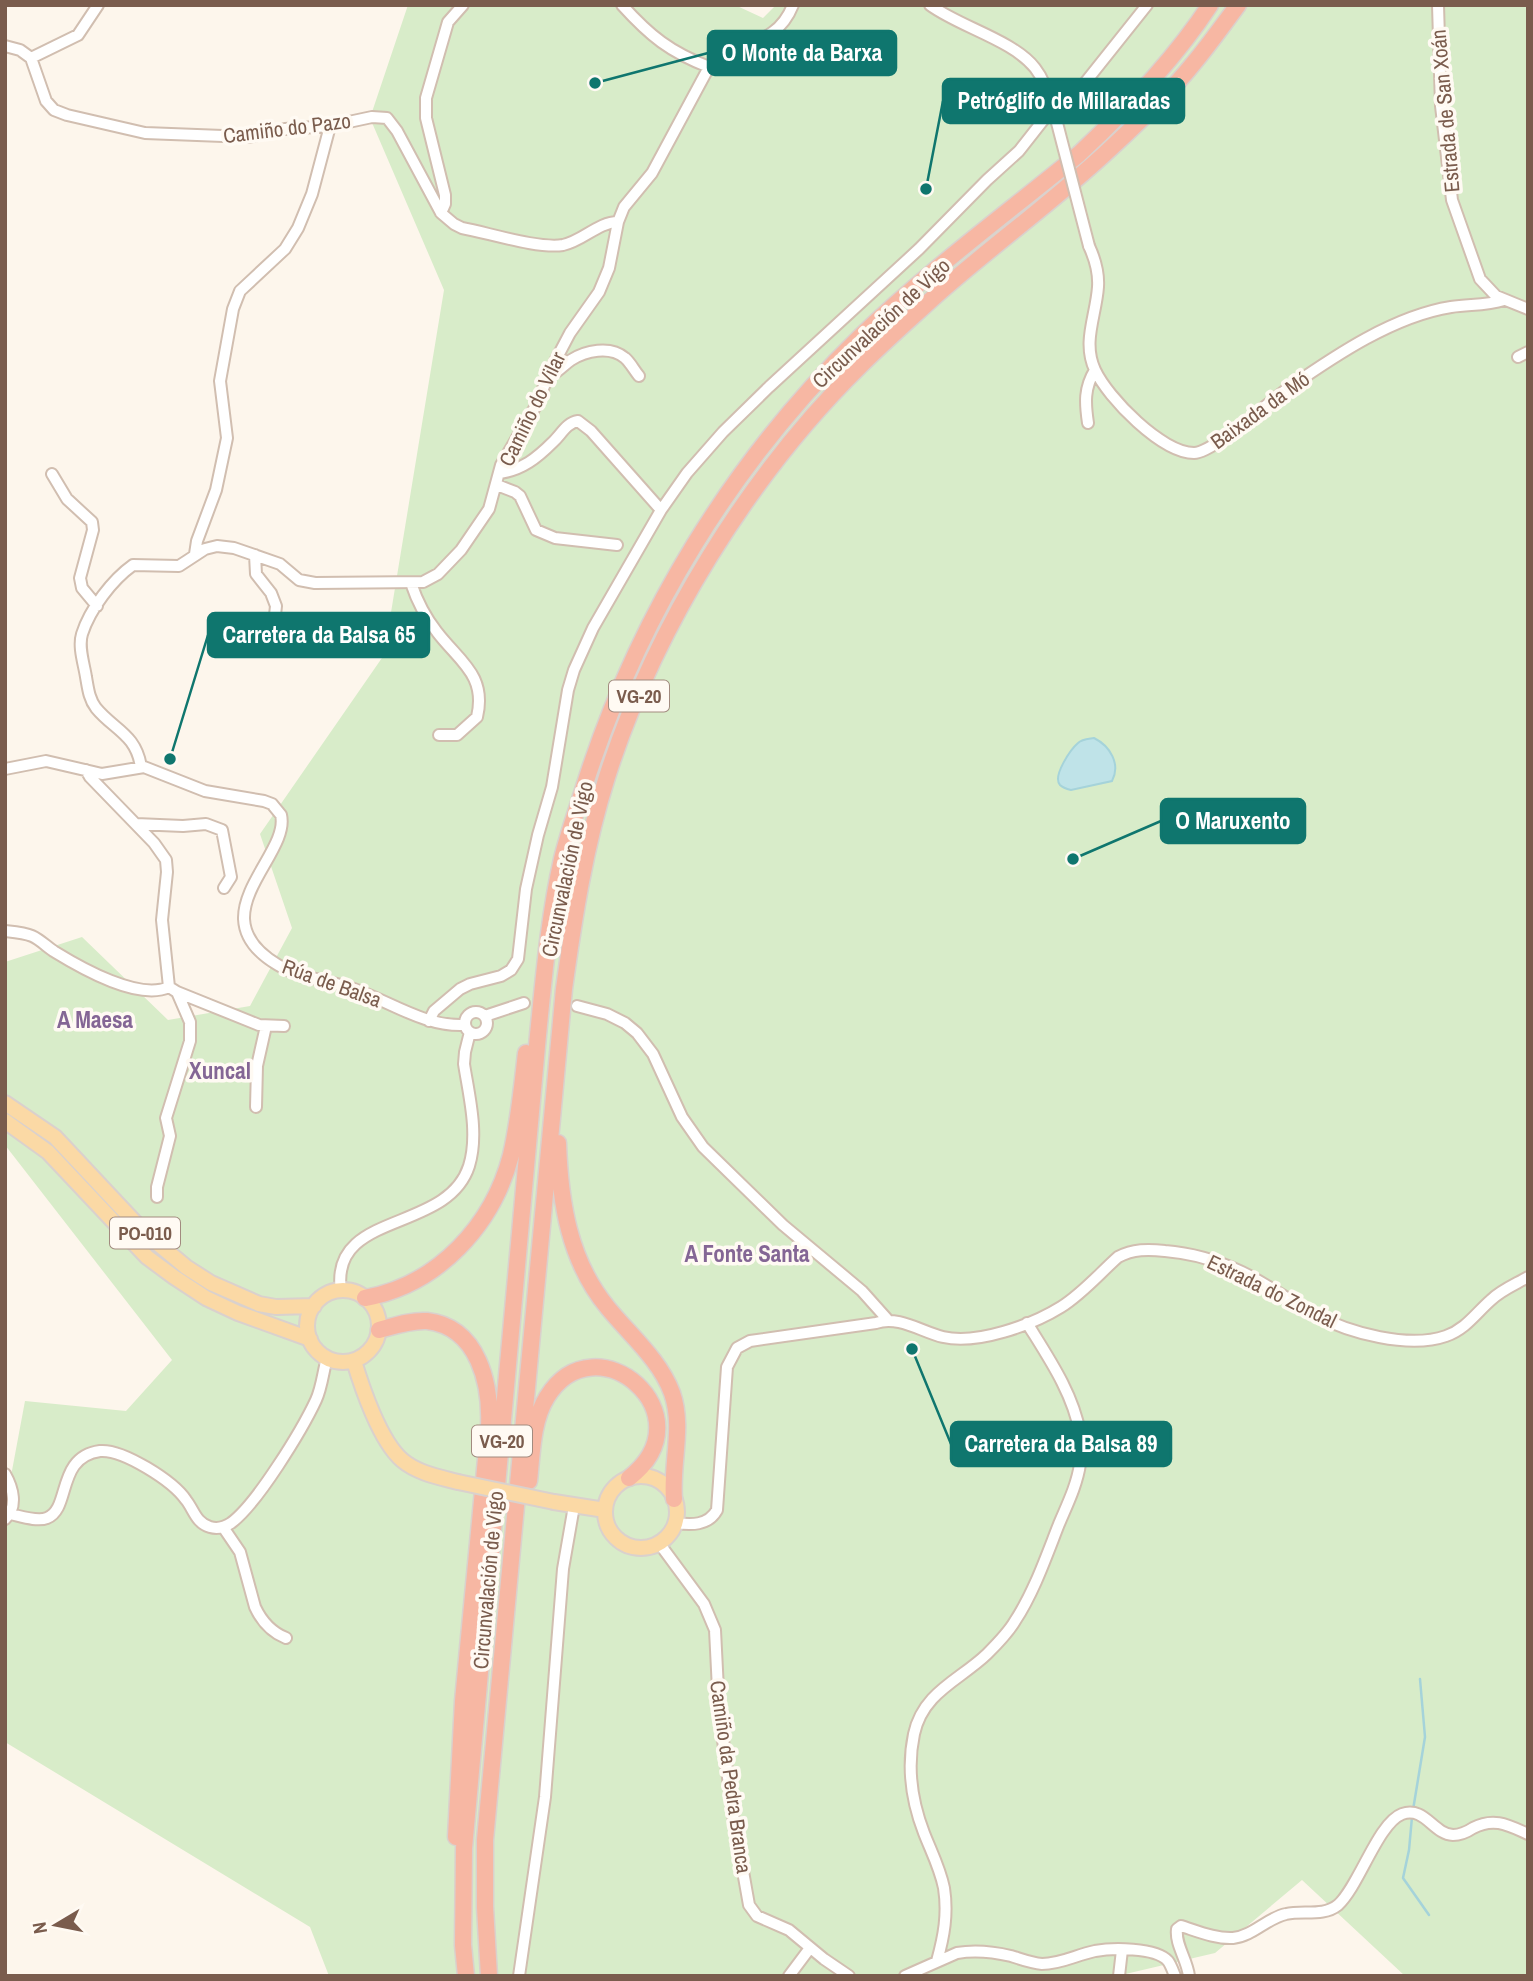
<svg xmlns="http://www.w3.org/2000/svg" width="1533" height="1981" font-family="'Archivo Narrow',sans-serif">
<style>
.green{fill:#d8ecc9}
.water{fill:#bfe3e8;stroke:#a5d3da;stroke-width:2}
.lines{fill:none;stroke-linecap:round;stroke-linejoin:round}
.stream{stroke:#a5d3da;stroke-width:2.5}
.minor-casing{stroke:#d1beb0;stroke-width:14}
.major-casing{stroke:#dad1cd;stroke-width:18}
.highway-casing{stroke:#dad1cd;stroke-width:19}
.minor{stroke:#fff;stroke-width:10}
.major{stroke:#fbd9a5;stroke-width:14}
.highway{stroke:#f7b7a3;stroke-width:16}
.minor-bridge-casing{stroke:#d1beb0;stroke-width:14;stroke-linecap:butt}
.major-bridge-casing{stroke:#dad1cd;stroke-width:18;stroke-linecap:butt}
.minor-bridge{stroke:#fff;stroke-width:10}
.major-bridge{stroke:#fbd9a5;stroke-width:14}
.labels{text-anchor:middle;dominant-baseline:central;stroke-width:7;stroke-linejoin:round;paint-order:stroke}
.shield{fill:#fffaf3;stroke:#a28b7f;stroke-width:2}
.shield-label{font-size:19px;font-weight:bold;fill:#7a5c4d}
.street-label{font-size:21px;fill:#7a5c4d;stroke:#fffaf3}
.neighbourhood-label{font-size:23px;font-weight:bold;fill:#846695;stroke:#fffaf3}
.leader{fill:none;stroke:#0f766e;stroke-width:2.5}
.callout-dot{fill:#0f766e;stroke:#fffaf3;stroke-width:2.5}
.callout{fill:#0f766e;stroke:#0f766e;stroke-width:2.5}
.callout-label{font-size:23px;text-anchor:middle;font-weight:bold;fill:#fff}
</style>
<rect width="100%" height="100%" fill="#fdf6ec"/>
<path class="green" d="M408,5H735L763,18L776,5H1528V1976H1405L1302,1880L1215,1953L1117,1976H329L310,1927L5,1742V1508L25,1401L126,1411L172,1360L5,1145V962L82,937L168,1020L250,1006L292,928L260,834L384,655L444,290L370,118Z"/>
<path class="water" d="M1094,738C1110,746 1121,764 1112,781L1071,790C1067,789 1063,788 1060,785C1052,776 1071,749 1078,743C1082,739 1088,739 1094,738Z"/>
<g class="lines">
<path class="stream" d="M1413,1810L1425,1737L1420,1679
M1412,1817L1409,1850L1403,1878L1429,1915"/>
<defs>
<path id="minor" d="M463,5L448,22L426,98V118L445,195V204L441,213L454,224L462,228C489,233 538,249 563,245C583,241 598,222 618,222
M622,5C650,36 670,52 709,67
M930,5C960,27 1013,40 1035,68C1046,82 1048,97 1054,113
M1438,5L1441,106L1452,200L1480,279L1496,296L1528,309
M5,46L20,50L31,58L46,101L54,110L67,115L145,133L249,137L285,129L330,126L372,117L387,118L397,131L441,213
M31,58L78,35L98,5
M1089,246C1095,259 1099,272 1098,287C1096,316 1082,342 1095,370C1108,398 1162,453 1194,453C1213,453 1271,400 1290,387C1336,355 1394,316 1451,307C1470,304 1485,306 1504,300
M1518,357L1528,352
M550,371L553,374C560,370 565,364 571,360C585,351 610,345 625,358C630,362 634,370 639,376
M1088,423C1085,403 1084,388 1095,370
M500,473C522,470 537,458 553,442C561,435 566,423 578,421L591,431L661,510
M52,474L67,499L92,522L93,530L80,578L82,588L97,606
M497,485L515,492L520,496L536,530L555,538L617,545
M195,554L197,541L216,490L227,438L220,381L233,309L240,291L285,249L298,228L312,194L330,126
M255,555L256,574L271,593L276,606L275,615L255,639
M411,583C417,601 425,617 437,632C459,661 487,675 477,717L457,735H439
M141,767C136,734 114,730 96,708C89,699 88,688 86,677C84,664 78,647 82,634C90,609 112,580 133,565L179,566L205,549L217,546L234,548L280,564L299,580L315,583L423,582L438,574L461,550L489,509L501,465L537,404L550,371L570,333L599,292L609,268L618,222L624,207L652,173L709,67C736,38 775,50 793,5
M5,769L46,761L102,774L144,767L205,791L264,801L272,804L281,815C288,844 243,882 244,919C245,940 261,955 278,965C301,979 329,980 354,989C391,1002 425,1027 465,1025
M86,770L90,777L154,843L166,860L167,872L162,920L169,987
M136,824L183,826L206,824L222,830L231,877L224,888
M5,931C14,932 25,933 32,936C41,940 48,948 55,952C81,968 139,1001 169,987L177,992L190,1022V1041L166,1118L170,1136L157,1187V1197
M177,992L259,1025L284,1026
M577,1006L607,1014L625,1023L637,1033L653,1054L682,1117L703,1147L783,1225L862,1291L887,1319
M465 1023a11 11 0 1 1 22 0a11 11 0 1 1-22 0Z
M485,1016L524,1003
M429,1021L434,1011L460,989L470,984L501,976L511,970L518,959L526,889L538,835L552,787L568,690L574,670L593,628L661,510L687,473L723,432L769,387L919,249L987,180L1019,151L1052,109L1065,101L1084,84L1147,5
M256,1107L257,1066L266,1026
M341,1291C329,1210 447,1234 469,1166C479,1134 469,1096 464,1064L465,1052L470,1032
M5,1474C13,1488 18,1507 5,1519
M10,1514C20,1516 37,1522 47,1518C71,1509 56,1457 100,1451C123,1449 173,1481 186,1500C194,1510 196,1523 210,1527C217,1529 225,1527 231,1523C257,1504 302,1430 316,1400C322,1387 323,1372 327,1358
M675,1523C691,1525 708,1526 717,1510L727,1367L737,1348L750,1341L876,1323C898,1315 922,1332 943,1337C977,1345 1032,1325 1061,1307C1082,1294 1100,1273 1118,1257C1133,1249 1148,1249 1165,1251C1192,1253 1216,1260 1242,1272C1267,1284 1291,1302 1316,1315C1349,1333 1409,1349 1446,1336C1466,1329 1476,1313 1491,1300C1501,1290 1516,1284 1528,1277
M223,1527L240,1552L255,1607C262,1622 271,1632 286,1638
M659,1543L704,1604L715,1630L719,1710L733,1815L749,1905L757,1916L789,1930L824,1959L849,1976
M937,1961C944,1936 948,1914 944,1888C940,1868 931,1851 924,1833C912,1802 907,1767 914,1734C923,1692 960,1680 987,1654C997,1644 1008,1633 1015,1621C1034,1592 1046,1557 1059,1524C1067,1505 1077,1485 1080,1464C1082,1454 1082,1443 1080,1433C1073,1393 1048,1357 1027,1323
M519,1976L545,1797L563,1569L574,1506
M789,1976L810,1948
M905,1976L957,1953C974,1950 994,1952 1011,1956C1021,1959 1031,1963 1042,1964C1061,1964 1076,1955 1095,1951C1111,1948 1156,1947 1168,1961C1171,1965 1173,1971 1175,1976
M1119,1976L1122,1950
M1189,1976C1187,1959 1175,1945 1177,1929L1181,1926C1197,1931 1216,1939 1233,1938C1253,1936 1267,1918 1286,1914C1303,1910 1323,1917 1338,1905C1359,1886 1378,1823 1402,1814C1425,1806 1433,1834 1453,1835C1461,1835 1467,1832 1473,1828C1494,1817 1508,1825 1528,1834"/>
<path id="major" d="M5,1103L55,1137L144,1232L186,1267L211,1283L259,1304L276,1307L314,1306
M5,1121L48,1152L147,1257L174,1277L206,1298L238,1313L310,1339
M307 1326a36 36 0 1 1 72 0a36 36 0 1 1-72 0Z
M354,1361C362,1388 380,1441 402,1460C417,1473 439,1477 458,1482
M605 1512a36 36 0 1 1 72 0a36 36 0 1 1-72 0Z
M554,1502L605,1510"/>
<path id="highway" d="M558,1143C560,1202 569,1261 608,1308C630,1335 660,1360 672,1393C684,1427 671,1463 674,1499
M365,1298C438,1285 493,1225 511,1155C519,1121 522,1087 526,1053
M379,1330C394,1326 411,1320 427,1321C479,1327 491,1385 489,1427L463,1701L456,1837
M529,1481C532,1454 532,1421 547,1397C596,1318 710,1415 629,1478
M466,1976L463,1945L464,1848L538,1035C544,976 549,916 562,859C568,834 577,810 584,787C638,616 732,462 860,337C928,271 1006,214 1079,154C1127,109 1174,60 1210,5
M489,1976L485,1907V1840L564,989C574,917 585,846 607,777C654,629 749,475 860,366C883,343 908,321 932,299C990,247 1055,201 1111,148C1138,123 1170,93 1193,64C1209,45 1223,25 1238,5"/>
</defs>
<use href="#minor" class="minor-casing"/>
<use href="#major" class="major-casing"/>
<use href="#highway" class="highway-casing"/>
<use href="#minor" class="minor"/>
<use href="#major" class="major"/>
<use href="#highway" class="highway"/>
<defs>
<path id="minor-bridge" d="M1056,119L1089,246"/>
<path id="major-bridge" d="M458,1482L554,1502"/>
</defs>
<use href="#minor-bridge" class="minor-bridge-casing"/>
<use href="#major-bridge" class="major-bridge-casing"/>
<use href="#minor-bridge" class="minor-bridge"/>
<use href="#major-bridge" class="major-bridge"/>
</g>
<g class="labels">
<g class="shield">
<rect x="609" y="680.5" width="60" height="31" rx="5"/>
<rect x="110" y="1217.5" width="70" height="31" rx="5"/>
<rect x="472" y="1425.5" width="60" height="31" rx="5"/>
</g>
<g class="shield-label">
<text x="639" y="696">VG-20</text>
<text x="145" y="1233">PO-010</text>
<text x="502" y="1441">VG-20</text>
</g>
<g class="street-label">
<text transform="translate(1445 111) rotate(-95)">Estrada de San Xoán</text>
<text transform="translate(287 128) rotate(-7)">Camiño do Pazo</text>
<text transform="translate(881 323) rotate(-43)">Circunvalación de Vigo</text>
<text transform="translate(532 409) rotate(-64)">Camiño do Vilar</text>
<text transform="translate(1260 410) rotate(-36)">Baixada da Mó</text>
<text transform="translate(567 869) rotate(-78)">Circunvalación de Vigo</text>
<text transform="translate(332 983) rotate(20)">Rúa de Balsa</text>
<text transform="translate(1272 1291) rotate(26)">Estrada do Zondal</text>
<text transform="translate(488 1580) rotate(-85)">Circunvalación de Vigo</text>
<text transform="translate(731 1777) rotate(82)">Camiño da Pedra Branca</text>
</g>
<g class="neighbourhood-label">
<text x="95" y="1019">A Maesa</text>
<text x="220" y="1070">Xuncal</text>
<text x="747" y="1253">A Fonte Santa</text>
</g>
</g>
<path class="leader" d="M595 83L708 53M926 189L943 101M170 759L208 635M1073 859L1161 821M912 1349L951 1444"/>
<g class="callout-dot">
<circle cx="595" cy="83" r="7"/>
<circle cx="926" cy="189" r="7"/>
<circle cx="170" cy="759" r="7"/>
<circle cx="1073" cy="859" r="7"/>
<circle cx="912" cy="1349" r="7"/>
</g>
<g class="callout">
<rect x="708" y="31" width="188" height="44" rx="7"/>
<rect x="943" y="79" width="241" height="44" rx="7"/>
<rect x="208" y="613" width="221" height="44" rx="7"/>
<rect x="1161" y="799" width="144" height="44" rx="7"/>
<rect x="951" y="1422" width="220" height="44" rx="7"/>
</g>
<g class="callout-label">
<text x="802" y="61">O Monte da Barxa</text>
<text x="1064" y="109">Petróglifo de Millaradas</text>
<text x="319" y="643">Carretera da Balsa 65</text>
<text x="1233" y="829">O Maruxento</text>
<text x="1061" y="1452">Carretera da Balsa 89</text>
</g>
<rect width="1533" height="1981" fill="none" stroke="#7a5c4d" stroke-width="14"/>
<g transform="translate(56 1925) rotate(260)" stroke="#fffaf3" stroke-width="5" paint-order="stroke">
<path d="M0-5L12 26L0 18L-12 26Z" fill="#7a5c4d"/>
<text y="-10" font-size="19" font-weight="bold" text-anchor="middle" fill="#7a5c4d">N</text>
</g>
</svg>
